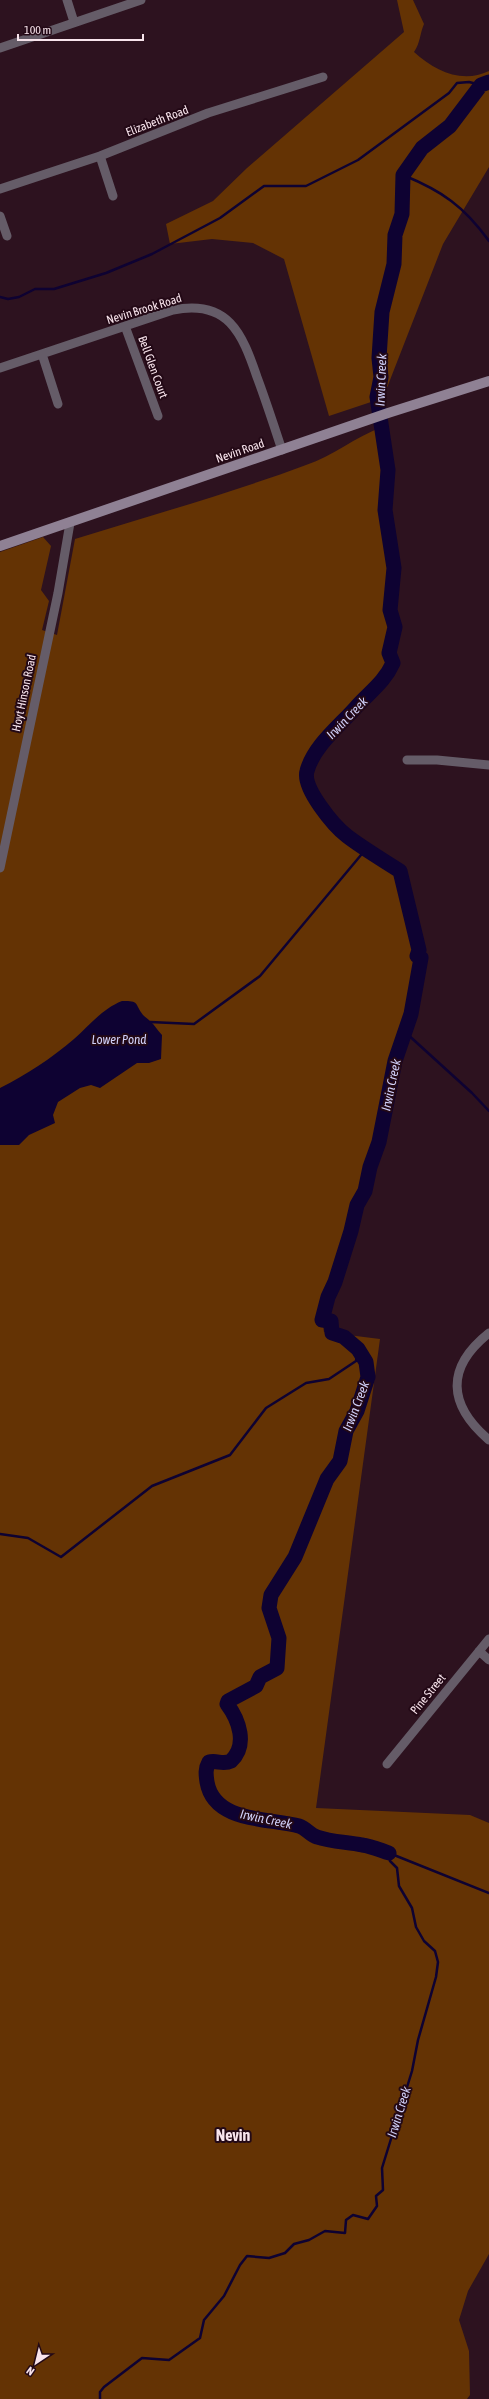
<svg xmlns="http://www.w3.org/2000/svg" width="489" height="2399" font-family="'Asap Condensed',sans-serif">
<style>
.forest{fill:#643304}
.water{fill:#0e0232}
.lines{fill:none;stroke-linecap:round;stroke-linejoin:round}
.stream{stroke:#0e0232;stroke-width:2.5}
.river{stroke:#0e0232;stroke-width:15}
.minor{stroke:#655c68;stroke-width:9}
.secondary{stroke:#8f8194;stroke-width:10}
.labels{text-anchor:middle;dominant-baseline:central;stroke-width:4;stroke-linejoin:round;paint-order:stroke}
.street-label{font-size:12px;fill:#f8e4ec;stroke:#230916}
.water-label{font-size:13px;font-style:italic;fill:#d1d1fa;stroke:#230916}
.district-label{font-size:16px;font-weight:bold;fill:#f8e4ec;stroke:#230916}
</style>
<rect width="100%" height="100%" fill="#2d121f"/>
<path class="forest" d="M397,0H413L424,24C420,33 420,44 414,52C435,71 462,84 489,71V167L443,244L383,398L329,416L284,259L253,243L212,239L170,244L166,224L213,201L247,168L404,32Z
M382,427L388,470L385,510L394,568L390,610L395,627L389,653L393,663C385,681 371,691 358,705C341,725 314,745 307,771C302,788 334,826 347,836C364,849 383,860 400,871L419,950L417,956L421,958L411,1014L395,1061L379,1142L370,1167L365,1191L357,1205L351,1231L335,1282L328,1297L322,1320L324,1332L380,1339L316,1808L470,1815L489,1823V2254L468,2291L459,2320L469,2351L470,2395L467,2399H0V552L43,537L51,546L41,590L49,601L42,630L57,635L75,539C152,515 231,493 306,465C333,456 355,437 382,427Z"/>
<path class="water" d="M122,1001C140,1001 134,1003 143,1015C145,1017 148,1019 150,1021C155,1025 157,1030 162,1035L161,1059L149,1063H137L100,1088L91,1085L80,1088L58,1102L53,1115L55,1123L29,1135L19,1145H0V1088C26,1075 52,1058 74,1039C90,1025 102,1009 122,1001Z"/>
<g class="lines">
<path class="stream" d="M403,175C442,191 464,206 489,241
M0,297L8,299L19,297L35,289H54L106,273L152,254L220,218L264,186H306L358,160L449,93L457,83L469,82L481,85
M150,1022L194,1024L260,976L366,849
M405,1032L472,1093L489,1111
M0,1534L28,1538L61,1557L152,1486L230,1455L266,1408L306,1383L329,1379L356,1361L358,1349
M389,1853L489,1893
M100,2399V2392L104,2387L142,2358L169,2360L200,2338L204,2320L224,2296L240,2265L247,2256L269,2258L285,2253L294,2244L309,2240L325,2231L345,2233L346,2220L353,2215L368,2219L377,2206L376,2196L383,2190L382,2168L412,2071L418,2040L436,1977L438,1962L435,1951L424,1941L416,1927L412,1908L399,1886L397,1868L390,1861L389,1853"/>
<path class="river" d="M389,1853C380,1850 371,1846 362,1845C348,1842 331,1842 317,1837C310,1835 306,1828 299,1826C270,1818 214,1823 207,1782C206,1775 205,1769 209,1762C217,1760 223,1765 231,1761C248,1745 239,1720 227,1704L228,1701L256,1686L260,1677L277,1668L279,1638L269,1608L271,1595L295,1557L327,1479L340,1461L346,1431L357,1411L368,1377L366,1362L358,1349L344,1337L332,1333L331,1321L322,1320L328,1297L335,1282L351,1231L357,1205L365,1191L370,1167L379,1142L395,1061L411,1014L421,958L417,956L419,950L400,871C383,860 364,849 347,836C334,826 302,788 307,771C314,745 341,725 358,705C371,691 385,681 393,663L389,653L395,627L390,610L394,568L385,510L388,470L377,397L381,377L379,358L382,312L394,264L395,235L402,214L403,175L422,148L450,126L481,85L489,82"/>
<path class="minor" d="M67,0L74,22
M0,48L141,0
M100,156L113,196
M0,189L100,156L208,113L323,77
M0,216L7,236
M125,326L158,416
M42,354L58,404
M0,368L173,310C228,299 242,333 257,377C266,401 274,426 282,450
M407,760H437L489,765
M0,868L58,593L70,523
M489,1333C445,1368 448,1405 489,1440
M479,1651L489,1660
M387,1764L489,1639"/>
<path class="secondary" d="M0,546L388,413L489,381"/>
</g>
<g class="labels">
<g class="street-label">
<text transform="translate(157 121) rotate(-21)">Elizabeth Road</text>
<text transform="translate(144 309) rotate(-17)">Nevin Brook Road</text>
<text transform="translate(153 367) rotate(70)">Bell Glen Court</text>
<text transform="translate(240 451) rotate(-19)">Nevin Road</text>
<text transform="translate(24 693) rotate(-78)">Hoyt Hinson Road</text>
<text transform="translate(428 1694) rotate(-51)">Pine Street</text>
</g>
<g class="water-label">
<text transform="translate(381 380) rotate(-88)">Irwin Creek</text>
<text transform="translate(347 718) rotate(-46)">Irwin Creek</text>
<text x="119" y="1039">Lower Pond</text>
<text transform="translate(391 1085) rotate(-78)">Irwin Creek</text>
<text transform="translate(356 1406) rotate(-69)">Irwin Creek</text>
<text transform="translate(266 1819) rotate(12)">Irwin Creek</text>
<text transform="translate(399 2112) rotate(-73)">Irwin Creek</text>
</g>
<g class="district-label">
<text x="233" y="2135">Nevin</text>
</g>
</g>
<g transform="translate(36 2363) rotate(215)" stroke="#230916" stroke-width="3" paint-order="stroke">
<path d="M0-3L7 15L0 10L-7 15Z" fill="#f8e4ec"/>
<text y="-6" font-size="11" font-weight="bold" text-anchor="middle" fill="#f8e4ec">N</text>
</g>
<path d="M18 34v6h125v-6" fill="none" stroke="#f8e4ec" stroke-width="2"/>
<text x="24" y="34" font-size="12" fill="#f8e4ec" stroke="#230916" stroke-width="3" paint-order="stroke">100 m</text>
</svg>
